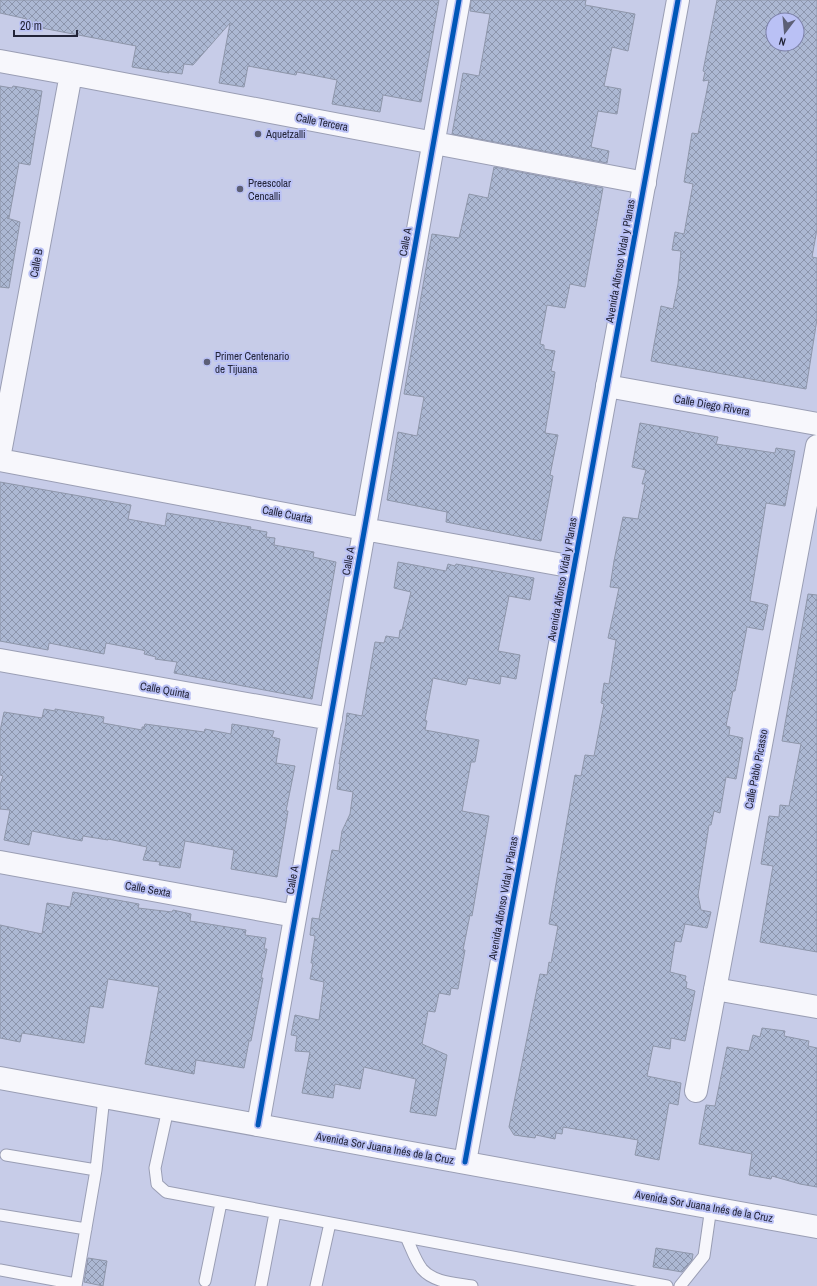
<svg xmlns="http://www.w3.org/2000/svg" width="817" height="1286" font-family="'Archivo Narrow',sans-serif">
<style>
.building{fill:url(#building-cross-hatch);stroke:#8e96aa;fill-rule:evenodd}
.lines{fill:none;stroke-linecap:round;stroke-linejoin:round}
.service-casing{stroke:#9a9eb4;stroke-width:13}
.minor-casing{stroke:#9a9eb4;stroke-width:24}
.tertiary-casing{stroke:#9a9eb4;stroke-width:24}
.service{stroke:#f7f7fc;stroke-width:11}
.minor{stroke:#f7f7fc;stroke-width:22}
.tertiary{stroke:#f7f7fc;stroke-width:22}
.cycleway-casing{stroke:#bac1f5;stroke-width:8}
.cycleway{stroke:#0057b8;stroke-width:5}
.poi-dot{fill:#5c5f76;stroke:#bac1f5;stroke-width:1.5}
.labels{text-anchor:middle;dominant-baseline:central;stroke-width:4;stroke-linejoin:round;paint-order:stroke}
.street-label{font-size:11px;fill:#222438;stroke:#bac1f5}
.poi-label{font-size:11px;fill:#222438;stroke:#bac1f5;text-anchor:start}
</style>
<defs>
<pattern id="building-cross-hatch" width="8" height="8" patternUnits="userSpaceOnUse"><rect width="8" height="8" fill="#acb8d3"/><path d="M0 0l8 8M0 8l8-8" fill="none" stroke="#8c95ac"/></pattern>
</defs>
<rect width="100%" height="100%" fill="#c7cce8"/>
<path class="building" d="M0,0H439L421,102L383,95L380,112L332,104L337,80L297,72L296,75L248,66L244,87L219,83L230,23L193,65L184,64L182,74L169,72V73L132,67L136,46L26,25L27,19L0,13Z
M471,0H586L585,5L635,14L628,51L612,47L604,86L621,89L617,114L598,111L591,147L609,151L607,163L452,134L463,73L479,76L490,14L470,11Z
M717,0H817V229L812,257L817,258V319L806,389L651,361L661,306L673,309L678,284L681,251L672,250L675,232L684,234L693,184L684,182L692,133L698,134L709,80L703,81L705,72L703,71ZM773,20H797V44H773Z
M0,86L12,88L13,86L42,91L30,165L19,163L9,218H7L20,222L9,288L0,287Z
M494,167L603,188L585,287L570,284L565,308L547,305L540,344L544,345V349L555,351L551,371L555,372L545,433L558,435L550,475L553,476L541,541L446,522L447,512L387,500L398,432L417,436L424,397L404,394L432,234L459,238L469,194L488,198Z
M640,423L718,437L716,444L775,453L776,448L795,451L785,506L766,503L750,601L768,605L763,630L747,627L735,691H733L726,726L730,727L729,735L743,738L736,779L726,777L720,813L714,811L711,825H709L698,895L701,910L711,912L707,928L685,924L681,942L675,941L670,972L686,976L685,981L687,982L686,988L695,991L685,1041L671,1038L670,1049L653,1046L647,1076L681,1083L678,1105L669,1103L659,1160L635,1155L638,1140L563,1127L562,1134L556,1133L555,1139L536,1135L535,1138L514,1135L509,1127L540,974L547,975L549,962L551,963L558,926L549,924L575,775L581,776L585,755L594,756L604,704L601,703L604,683L609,684L616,640L608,638L619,588L610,587L614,561L623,517L638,519L645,484H642L646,470L632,467Z
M0,482L131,505L128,519L165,526L167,513L251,527L250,529L267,532L266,537L275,538L274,545L314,552L313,557L336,562L312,699L174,673L177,662L155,659L156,657L144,654L145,651L142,650L106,643L104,654L49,643L48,650L0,641Z
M398,562L446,571L448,564L455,566L456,564L534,578L530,600L509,596L498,651L520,655L516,679L501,676L500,684L468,678L466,685L433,678L425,720L427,721L425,730L479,740L475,762H471L462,811L489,816L472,916L470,915L463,950H465L458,989L451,988L450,995L439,993L435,1012L428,1011L422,1044L447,1055L436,1116L410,1112L416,1079L364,1067L360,1089L335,1084L333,1098L302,1093L310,1052L295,1051L297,1036L291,1035L295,1015L319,1020L324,982L310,979L313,963H311L315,936L310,935L312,918L319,919L332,850L339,851L342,831L350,814L353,792L337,789L340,764H339L346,722L347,713L362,716L375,642L384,643L386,636L399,638L400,630H402L411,592L394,588Z
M808,594L817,595V952L760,942L773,866L761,864L769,816L779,817L780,805L789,806L801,744L782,741Z
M44,709L55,711V709L104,717L103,723L142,730V727H144L145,724L204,732L205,729L231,734L232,724L274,731L272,737L280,739L276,763L295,766L286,811H288L277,877L231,869L234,850L185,841L180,868L159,865L160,862L143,860L147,847L108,839V840L83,836L82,841L32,831L29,845L4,840L10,810L0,809V785L3,776L0,775V731L4,712L42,718Z
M73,892L139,904L138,908L172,912L173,910L191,914L190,921L246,930L245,935L266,938L264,949H267L261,978H263L251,1041H249L244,1068L196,1060L194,1074L145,1064L159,987L108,979L103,1008L90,1006L84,1043L22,1033L20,1042L0,1038V925L42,934L47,903L70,907Z
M762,1028L785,1031L784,1036L809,1041L808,1046L817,1048V1187L800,1184L772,1176L771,1179L749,1175L752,1154L699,1144L706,1105L715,1106L727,1047L749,1051L753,1035L760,1037Z
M656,1248L693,1254L692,1260L682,1272L653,1267Z
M88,1258L107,1261L103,1286L84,1282Z"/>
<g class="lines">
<defs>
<path id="service" d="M168,1109L155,1168L157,1184L166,1192L667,1286
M6,1155L96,1170
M0,1215L86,1229
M406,1237C411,1247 415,1260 422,1269C434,1283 456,1283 472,1286
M0,1270L76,1284
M205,1281L221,1203
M76,1286L96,1170L104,1097
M261,1286L275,1213
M316,1286L330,1223
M680,1286L704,1256L711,1207"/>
<path id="minor" d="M0,61L71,74L645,183
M607,386L817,424
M0,453L71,74
M0,460L364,529L574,567
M0,660L331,719
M0,862L295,916
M715,989L817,1007
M696,1091L817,446
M258,1125L459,0"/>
<path id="tertiary" d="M0,1078L817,1227
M465,1162L678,0"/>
</defs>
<use href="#service" class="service-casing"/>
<use href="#minor" class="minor-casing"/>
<use href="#tertiary" class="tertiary-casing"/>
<use href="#service" class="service"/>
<use href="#minor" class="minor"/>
<use href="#tertiary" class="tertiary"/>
<defs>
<path id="cycleway" d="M258,1125L459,0
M465,1162L678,0"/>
</defs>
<use href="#cycleway" class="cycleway-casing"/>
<use href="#cycleway" class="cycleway"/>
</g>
<g class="poi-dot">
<circle cx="258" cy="134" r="4"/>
<circle cx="240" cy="189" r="4"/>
<circle cx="207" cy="362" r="4"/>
</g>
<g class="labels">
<g class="street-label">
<text transform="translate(322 122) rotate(11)">Calle Tercera</text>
<text transform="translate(405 242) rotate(-80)">Calle A</text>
<text transform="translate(620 261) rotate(-80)">Avenida Alfonso Vidal y Planas</text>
<text transform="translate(36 263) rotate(-79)">Calle B</text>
<text transform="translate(712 405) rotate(10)">Calle Diego Rivera</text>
<text transform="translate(287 514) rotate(11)">Calle Cuarta</text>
<text transform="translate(348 561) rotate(-80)">Calle A</text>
<text transform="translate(562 579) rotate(-80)">Avenida Alfonso Vidal y Planas</text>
<text transform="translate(165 690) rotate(10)">Calle Quinta</text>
<text transform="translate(756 769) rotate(-79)">Calle Pablo Picasso</text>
<text transform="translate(292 880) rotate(-80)">Calle A</text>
<text transform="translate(148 889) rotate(10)">Calle Sexta</text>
<text transform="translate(503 898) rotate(-80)">Avenida Alfonso Vidal y Planas</text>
<text transform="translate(385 1148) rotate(10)">Avenida Sor Juana Inés de la Cruz</text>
<text transform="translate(704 1206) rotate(10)">Avenida Sor Juana Inés de la Cruz</text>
</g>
<g class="poi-label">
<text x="266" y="134">Aquetzalli</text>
<text x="248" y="183">Preescolar<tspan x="248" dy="13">Cencalli</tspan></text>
<text x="215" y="356">Primer Centenario<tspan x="215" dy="13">de Tijuana</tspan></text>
</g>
</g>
<g transform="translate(785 32) rotate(196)"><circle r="19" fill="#bac1f5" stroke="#7d82a9"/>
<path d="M0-3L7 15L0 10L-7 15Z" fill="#5c5f76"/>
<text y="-6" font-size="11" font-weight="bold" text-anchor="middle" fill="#222438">N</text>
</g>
<path d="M14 30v6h63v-6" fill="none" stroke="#222438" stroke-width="2"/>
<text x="20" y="30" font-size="12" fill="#222438" stroke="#bac1f5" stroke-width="3" paint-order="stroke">20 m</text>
</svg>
